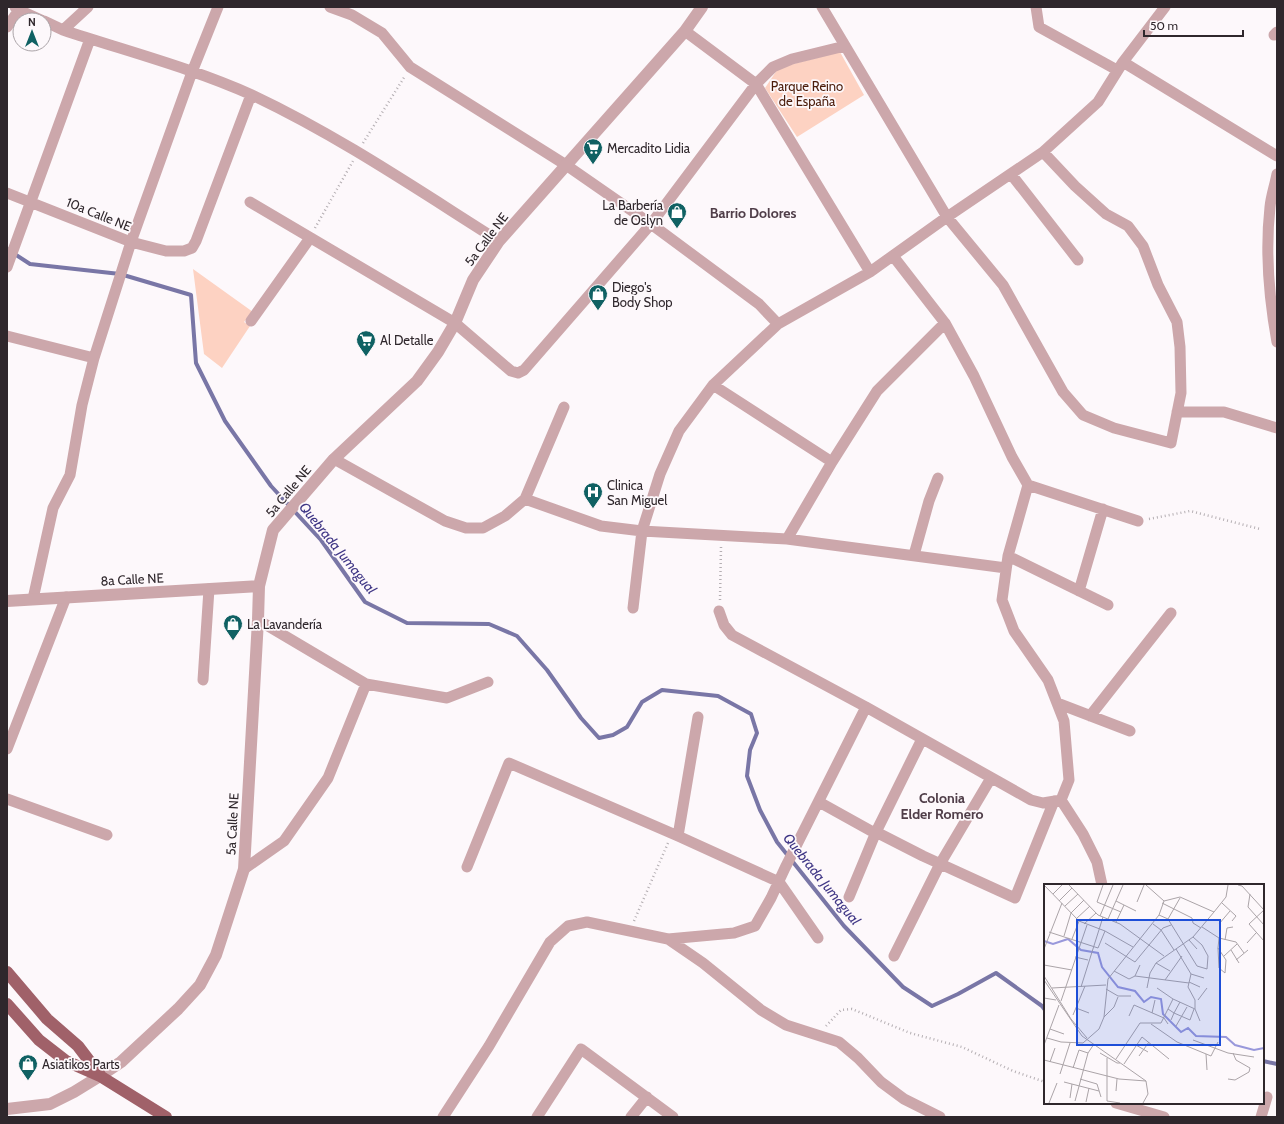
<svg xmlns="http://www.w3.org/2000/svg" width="1284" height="1124" font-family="Cabin,sans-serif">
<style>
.green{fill:#fdd2c2}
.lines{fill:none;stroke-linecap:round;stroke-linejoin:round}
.stream{stroke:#7976a6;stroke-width:4}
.path{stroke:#b5afb3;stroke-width:2.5;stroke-dasharray:1 3;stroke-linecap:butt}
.minor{stroke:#cca7ab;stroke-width:11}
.tertiary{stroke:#cca7ab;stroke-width:12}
.primary{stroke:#a06169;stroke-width:12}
.labels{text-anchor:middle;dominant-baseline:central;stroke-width:3.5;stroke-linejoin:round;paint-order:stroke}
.park-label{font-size:13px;fill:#4b1c0a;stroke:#fdf8fb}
.poi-label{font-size:13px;fill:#2f272c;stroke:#fdf8fb;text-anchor:start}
.street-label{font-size:13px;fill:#2f272c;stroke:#fdf8fb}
.neighbourhood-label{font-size:14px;font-weight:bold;fill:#503e49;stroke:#fdf8fb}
.water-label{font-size:14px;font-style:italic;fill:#403786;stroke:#fdf8fb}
.inset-river{fill:none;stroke:#9998db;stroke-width:2}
.inset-road{fill:none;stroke:#aba4a8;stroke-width:1}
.view{fill:#1d4ed8;fill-opacity:0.15;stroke:#1d4ed8;stroke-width:2}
.inset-edge{fill:none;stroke:#2f272c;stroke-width:2}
</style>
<rect width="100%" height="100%" fill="#fdf8fb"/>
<path class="green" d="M840,52L864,95L797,137L765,88L777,70L793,64Z
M193,269L253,312L244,322L250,326L222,368L204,354Z"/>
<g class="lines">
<path class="stream" d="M7,249L30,264L120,274L191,295L196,363L225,421L271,486L321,540L365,602L407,623L489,624L517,636L547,670L581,718L599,738L613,735L627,727L642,702L662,690L718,696L751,714L757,733L750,750L747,776L760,810L777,842L844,926L903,987L932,1006L958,994L996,973L1042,1006L1045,1010
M1263,1061L1277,1064"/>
<path class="path" d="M363,143L405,76
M315,228L353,161
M1149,519L1190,511L1260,529
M720,600L721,547
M634,921L668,843
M826,1026L841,1010L852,1009L910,1033L962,1047L1013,1071L1045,1082"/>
<path class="minor" d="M15,7L19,10L41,20
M330,7L352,15L382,33L410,67L566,165L651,224L759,304L778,324
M822,7L947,217L1003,285L1063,392L1083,415L1114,428L1171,443L1181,393L1180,347L1177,322L1158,285L1143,246L1128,226L1106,214L1075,186L1043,152
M1036,7L1039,27L1117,70
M44,21L63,30C126,51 192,68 252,95C339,136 418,190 499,241
M7,27L19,10
M63,30L88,7
M685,31L756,84L870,272
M1274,35L1277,32
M1123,62L1277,156
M1011,174L1078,260
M1277,174C1275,185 1271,196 1270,207C1265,252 1269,298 1277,342
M7,193L131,242L166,251H184L192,248L196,241L251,95
M250,202L455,323L511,371L518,373L524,370L651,224L756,84L773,67L792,59L845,46
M893,256L945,323L974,376L1012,457L1028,485L1138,521
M7,267L90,39
M251,321L310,238
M7,336L94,358
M713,385L832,462
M1177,412H1224L1277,428
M334,459L445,521L466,528H483L505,516L525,499L601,526L642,531L787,539L1006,568
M525,499L564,407
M787,539L832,462L877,391L945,323
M914,555L929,501L938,478
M1008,556L1108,605
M1079,591L1103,509
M33,599L53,508L70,475L82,405L94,358L131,242L192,72L218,7
M633,608L642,531L660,474L679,431L713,385L778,324L870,272L947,217L1043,152L1098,102L1123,62L1165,7
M719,611L724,625L732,635L866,707
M258,620L366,684L447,698L488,682
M203,680L209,589
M1057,703L1130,731
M1090,716L1171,613
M7,749L66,597
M7,799L107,835
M1061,800L1083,834L1097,862L1102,885
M819,802L873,832H876L922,739
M678,836L698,717
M467,867L509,763L678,836L779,882L818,938
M244,869L284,841L328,778L366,684
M849,897L876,832L923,856L1015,898L1054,801
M668,939L703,963L761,1010L786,1025L839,1042L858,1058L881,1082L904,1099L940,1117
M894,956L940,864L991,778
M1116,1103L1164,1117
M443,1117L489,1046L550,942L568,926L587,922L668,939L734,933L755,926L771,898L785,868L866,707L1031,800L1043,803L1061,800L1069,780L1064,721L1048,680L1014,631L1002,600L1008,556L1028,485
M537,1117L581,1049L673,1117
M631,1117L647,1097
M1261,1117L1267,1097"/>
<path class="tertiary" d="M7,601L259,586
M7,1109L50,1104L74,1092L100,1076L121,1062L178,1009L200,985L216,955L244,869L258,620L259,586L273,530L334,459L417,381L438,352L455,323L473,280L499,241L685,31L702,7"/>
<path class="primary" d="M7,972L47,1019L78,1046L100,1075
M7,1004L39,1040L66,1061L100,1076L166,1117"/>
</g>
<defs>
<symbol id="supermarket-pin" viewBox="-11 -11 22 30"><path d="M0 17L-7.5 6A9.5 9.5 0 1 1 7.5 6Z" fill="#106163" stroke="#fdf8fb"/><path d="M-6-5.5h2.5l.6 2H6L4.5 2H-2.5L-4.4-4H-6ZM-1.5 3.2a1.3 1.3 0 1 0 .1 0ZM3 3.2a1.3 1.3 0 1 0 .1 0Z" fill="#fff"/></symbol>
<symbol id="shop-pin" viewBox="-11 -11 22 30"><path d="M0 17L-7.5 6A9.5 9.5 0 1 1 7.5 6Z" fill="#106163" stroke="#fdf8fb"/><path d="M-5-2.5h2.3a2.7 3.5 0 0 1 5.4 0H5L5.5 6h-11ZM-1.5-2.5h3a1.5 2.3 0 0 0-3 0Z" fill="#fff"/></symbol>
<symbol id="hospital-pin" viewBox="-11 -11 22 30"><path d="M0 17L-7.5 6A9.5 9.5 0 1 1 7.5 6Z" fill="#106163" stroke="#fdf8fb"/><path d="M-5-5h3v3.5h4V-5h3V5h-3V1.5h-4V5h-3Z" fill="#fff"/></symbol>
</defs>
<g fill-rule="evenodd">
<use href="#supermarket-pin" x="582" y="137" width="22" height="30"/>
<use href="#shop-pin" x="666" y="201" width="22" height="30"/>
<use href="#shop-pin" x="587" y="283" width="22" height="30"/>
<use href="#supermarket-pin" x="355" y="329" width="22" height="30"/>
<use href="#hospital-pin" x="582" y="481" width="22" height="30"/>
<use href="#shop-pin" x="222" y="613" width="22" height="30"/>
<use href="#shop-pin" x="17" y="1053" width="22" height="30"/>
</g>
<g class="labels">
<g class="park-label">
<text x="807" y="86">Parque Reino<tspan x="807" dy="15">de España</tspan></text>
</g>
<g class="poi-label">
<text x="607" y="148">Mercadito Lidia</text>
<text x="663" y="205" text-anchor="end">La Barbería<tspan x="663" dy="15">de Oslyn</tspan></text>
<text x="612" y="287">Diego's<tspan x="612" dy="15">Body Shop</tspan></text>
<text x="380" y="340">Al Detalle</text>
<text x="607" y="485">Clinica<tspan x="607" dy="15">San Miguel</tspan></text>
<text x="247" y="624">La Lavandería</text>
<text x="42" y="1064">Asiatikos Parts</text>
</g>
<g class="street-label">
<text transform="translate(99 214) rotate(22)">10a Calle NE</text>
<text transform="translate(486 239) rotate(-53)">5a Calle NE</text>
<text transform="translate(288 491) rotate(-50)">5a Calle NE</text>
<text transform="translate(132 579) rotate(-3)">8a Calle NE</text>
<text transform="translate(232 824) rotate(-87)">5a Calle NE</text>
</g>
<g class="neighbourhood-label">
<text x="753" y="213">Barrio Dolores</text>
<text x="942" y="798">Colonia<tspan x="942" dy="16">Elder Romero</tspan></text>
</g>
<g class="water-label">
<text transform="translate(338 548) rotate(51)">Quebrada Jumagual</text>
<text transform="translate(822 879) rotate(51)">Quebrada Jumagual</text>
</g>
</g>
<g transform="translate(1044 884)">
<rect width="220" height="220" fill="#fdf8fb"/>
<path class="inset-river" d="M0,57L9,60L24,55L37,66L54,69L58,83L74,103L91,107L100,118L107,113L117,115L119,130L137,148L144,144L152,152L182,153L191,161L210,166L220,164"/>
<path class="inset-road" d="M0,1L35,37L61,47L89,63M25,1L54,31L76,40L120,72M59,1L53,18L77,28M102,1L120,17M194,1L198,2L220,26L205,40L220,57M9,10L18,1M206,10L204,23L220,41M15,17L28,4M72,17L92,27M93,18L100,1M118,19L148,34L149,39L157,44M178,19L192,32L188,37M21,22L34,10M27,29L40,16M115,31L124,35L153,82L163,85L164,72L158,61L149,53M56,32L69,1M32,35L46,22M64,35L79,1M124,35L136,14M72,38L80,21M40,40L52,29M109,40L117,46L130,66M175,40L186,27M158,43L175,54L192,58L200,69M5,48L54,64L61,47M20,52L27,29M28,55L35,37M145,56L153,65M181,56L183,44L189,43M61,59L91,78L119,44L127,41M203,59L212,49M174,64L182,76L181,89L175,84L174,64L175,54M0,65L18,19M187,66L195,79M180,72L193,60M31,73L44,76M192,76L204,66M112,79L126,87M0,81L28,86M70,87L85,95L91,92L145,99M147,90L160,94M0,92L27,135L43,154M91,92L96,81M0,96L38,152L102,197L104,210L99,219M121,96L138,72M145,98L156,103M37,103L59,33M8,104L62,101M103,104L106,89L112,79L149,53L170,28M113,104L129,115M62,105L74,112H87M0,114L12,116M154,116L163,104M17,117L43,41M32,124L45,129M124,125L130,129L136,118M151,125L156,137M108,129L111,116M29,131L41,102M85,132L90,121L120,134L124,140M60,133L70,123L74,113M127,136L130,129L146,136L150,125M107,140L133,158L167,172L174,158M132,142L143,123M6,145L20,150M3,154L17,158L39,159L55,145L60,133L64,95L115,31L120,17L136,13L170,28L182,13L184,1M149,156L184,169L210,173M0,161L15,121M92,161L104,168M56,169L73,179H76M162,170L163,186M95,172L105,158M63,174V217L76,219M72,175L96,139H117L129,115L151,125V116L144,103L147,90L132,65M0,176L75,195L102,197M6,178L11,164M80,180L98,153L125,175M29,184L35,166L44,169M16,190L26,159M36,195L53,200L57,213M184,195L191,196L205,188L206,184L192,176L189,169M20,198L55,207M72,207L73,195M26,214L28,200M31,217L44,169L50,160M42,218L45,204M5,219L13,199"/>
<path class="view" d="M33,36H176V161H33Z"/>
<rect width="220" height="220" class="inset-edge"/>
</g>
<rect width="1284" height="1124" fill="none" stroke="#2f272c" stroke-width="16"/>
<g transform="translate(32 32)"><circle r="19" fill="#fdf8fb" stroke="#aba4a8"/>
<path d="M0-3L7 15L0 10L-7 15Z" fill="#106163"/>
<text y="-6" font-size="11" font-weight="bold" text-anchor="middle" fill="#2f272c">N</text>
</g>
<path d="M1144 30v6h99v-6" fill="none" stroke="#2f272c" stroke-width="2"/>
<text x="1150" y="30" font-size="12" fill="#2f272c" stroke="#fdf8fb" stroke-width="3" paint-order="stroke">50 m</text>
</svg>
